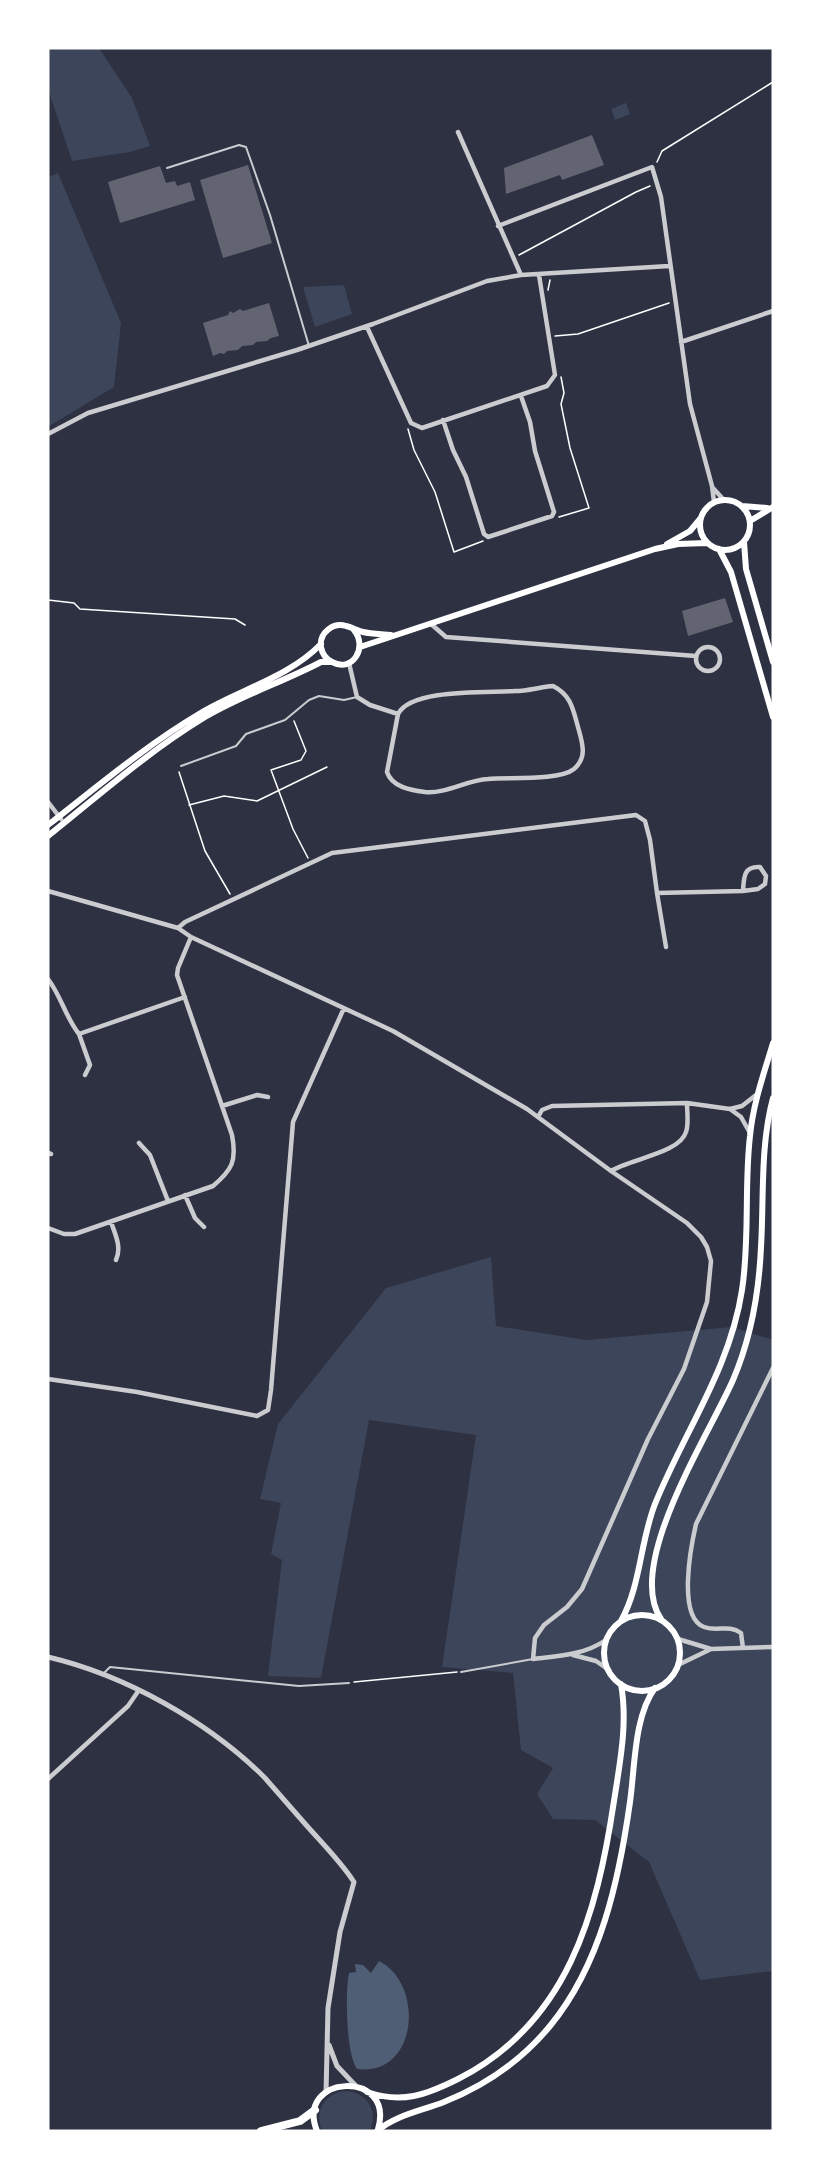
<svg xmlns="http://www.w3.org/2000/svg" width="821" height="2179" font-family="Manrope,sans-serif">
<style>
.green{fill:#3c4559}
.water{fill:#4f5d75}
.building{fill:#626471}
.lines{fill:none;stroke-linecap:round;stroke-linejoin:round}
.path{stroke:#fff;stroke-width:1.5}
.service{stroke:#caccd0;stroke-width:2}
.minor{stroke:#caccd0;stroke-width:4.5}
.tertiary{stroke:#caccd0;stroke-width:5}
.secondary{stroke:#fff;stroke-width:6}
.motorway{stroke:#fff;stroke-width:8}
</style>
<rect width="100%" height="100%" fill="#2d3142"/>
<path class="green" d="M48,48H99L132,98L150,146L130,152L72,161L48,89Z
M626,103L630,114L615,120L611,109Z
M58,173L121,323L114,387L48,427V177Z
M344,285L352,314L315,327L303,287Z
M491,1257L496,1326L586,1340L732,1327L773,1340V1971L700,1980L649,1862L595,1820L553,1819L537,1794L553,1768L521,1750L513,1673L442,1667L476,1435L369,1420L321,1678L268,1676L282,1560L271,1554L281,1503L260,1499L278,1424L386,1288Z
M344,2091C366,2091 379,2110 370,2131H322C314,2112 324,2094 344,2091Z"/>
<path class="water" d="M379,1961C425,1984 418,2077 357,2069C346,2054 345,1992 349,1973L356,1972L355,1964L363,1965L371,1973Z"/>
<path class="building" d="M592,135L604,165L562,180L560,175L506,194L504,168Z
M248,165L272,243L223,258L200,180Z
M160,166L166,183L175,181L177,186L190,182L195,200L120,223L108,182Z
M269,303L279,336L271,338L267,341L256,342L253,345L242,346L238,350L227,351L224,354L220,353L213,356L203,323L228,315L230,311L233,313L240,309L243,311Z
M725,598L733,622L688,636L682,611Z"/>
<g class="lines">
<path class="path" d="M657,162L662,151L773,82
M519,255L636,192L650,186
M548,290L550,280
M555,336L578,334L669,303
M408,429L414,450L435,492L454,552L483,541
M559,517L589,508L570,448L561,404L564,393L561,377
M48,600L74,603L80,609L235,619L245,625
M294,721L306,751L301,760L271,770L293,829L308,858
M179,772L205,851L230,894
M189,805L224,796L257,801L327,767
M354,1682L457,1672"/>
<path class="service" d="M167,168L239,145L246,147L270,215L309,346
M181,766L236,746L246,734L285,720L309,700L319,696L344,700L357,697
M461,1672L533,1659
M104,1673L110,1667L299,1686L349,1683"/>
<path class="minor" d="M458,132L521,275
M498,226L652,167L661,197L690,404L712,486L714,502
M367,327L411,423L422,428L547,386L555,375L539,275
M681,342L773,311
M443,420L453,450L466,477L484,534L488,537L552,516L554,512L535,451L530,422L521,396
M48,434L88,413L297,350L373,324L487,281L521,275L669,266
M713,488L723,499
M431,624L446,637L696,656
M696 659a12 12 0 1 1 24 0a12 12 0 1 1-24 0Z
M349,663L357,697L370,705L398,714C411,688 489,693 515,691C528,691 540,687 553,686C571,695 573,709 578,727C582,742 588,757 574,769C559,781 508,777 488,779C467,780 446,794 425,792C410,790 392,787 387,772L398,714
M48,802L61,819
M48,891L178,928L191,937L393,1031L527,1109L611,1171L687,1223L701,1237L707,1247L711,1261L707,1302L684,1369L648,1439L582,1589L567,1607L544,1625L535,1638L533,1659C559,1656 584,1655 606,1640
M657,893L666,947
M178,928L185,922L332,853L636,815L645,821L650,840L657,893L743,891L758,889L765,884L766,876L760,867C743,866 744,878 743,891
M48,979C61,996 66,1018 79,1034L185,997
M79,1034L90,1065L85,1075
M222,1106L257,1095L268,1097
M730,1109L741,1117L750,1133
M538,1117L542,1110L552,1106L687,1103L730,1109L742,1106L756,1095
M139,1143L150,1155L168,1201
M48,1153L51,1154
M611,1171C630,1159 680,1153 686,1132C689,1124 687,1112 687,1103
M185,1195L195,1218L204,1227
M111,1222C115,1234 122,1247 116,1260
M48,1228L64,1234H75L213,1186C232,1170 237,1161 232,1135L177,975L178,968L191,937
M48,1379L137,1392L257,1416L268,1410L271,1390L293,1122L344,1008
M678,1639L711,1649L773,1647
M743,1648L741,1633C728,1624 718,1632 704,1627C677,1617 691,1546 696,1524L773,1368
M573,1655L596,1661L609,1670
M678,1665L711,1649
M48,1779L128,1706L139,1690"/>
<path class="tertiary" d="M48,1657C125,1675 209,1722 265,1778C279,1794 293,1810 307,1826C323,1844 341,1862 354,1882L340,1932L328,2008L326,2093
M329,2045L337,2066L355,2085"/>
<path class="secondary" d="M700 525a25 25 0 1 1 50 0a25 25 0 1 1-50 0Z
M742,506L767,508
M750,521L773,507
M744,542L746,569L773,662
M667,544L690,531L700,519
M719,549L731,572L773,717
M354,630C368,647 353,673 332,662C326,659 322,653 321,647C319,633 333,622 346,626C352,627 357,631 363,632C372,634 382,634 391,635
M360,647L655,549L678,544L707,543
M48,825C97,787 145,746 199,714C238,690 288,678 321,644
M48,836C99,795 149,751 205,717C242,695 283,682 321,662H331
M604 1653a38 38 0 1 1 76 0a38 38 0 1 1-76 0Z
M661,1619C624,1565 710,1433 733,1380C751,1338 759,1292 761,1247C764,1197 760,1147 773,1098
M621,1621C641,1585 640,1542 655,1504C684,1432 730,1369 742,1290C750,1239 744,1187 750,1136C753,1104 764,1073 773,1043
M367,2092C402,2104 426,2095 458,2079C568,2023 597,1914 614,1801C620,1762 628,1723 621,1684
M317,2131C294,2074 396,2069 378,2129
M377,2131C396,2115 421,2111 444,2102C484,2086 522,2060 550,2026C601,1964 619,1880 630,1802C635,1767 634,1716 655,1688"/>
<path class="motorway" d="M261,2131L300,2121L315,2110"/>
</g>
<rect width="821" height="2179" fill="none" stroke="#ffffff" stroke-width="99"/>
</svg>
